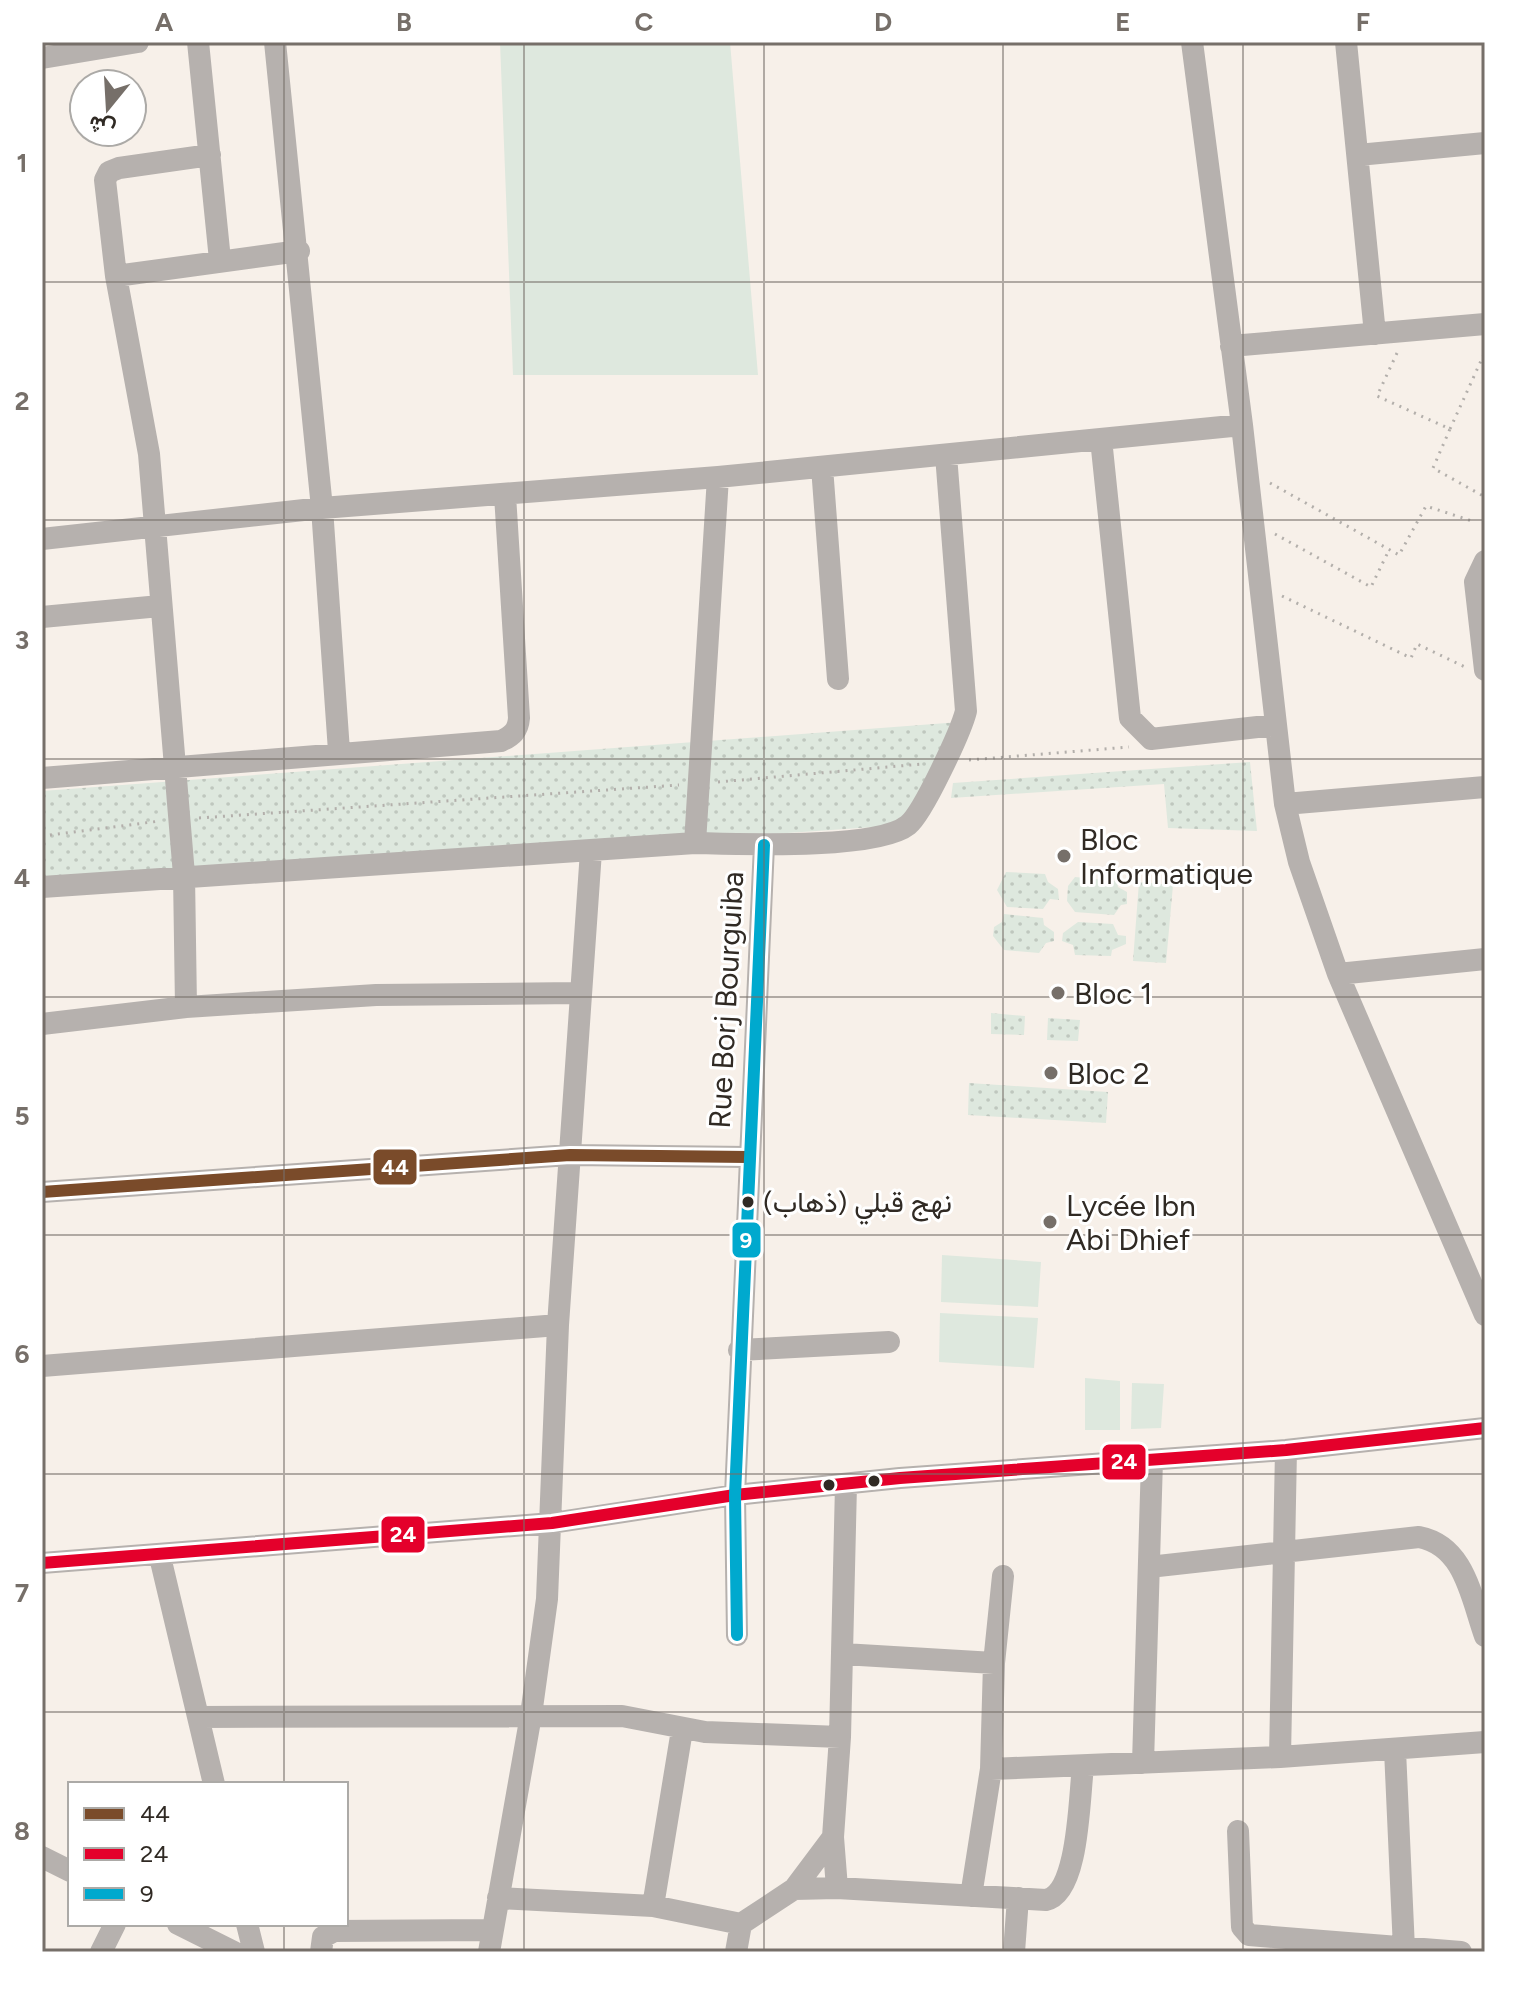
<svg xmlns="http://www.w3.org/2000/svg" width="1527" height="1994" font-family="Figtree,Vazirmatn,sans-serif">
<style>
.green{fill:#dee8de}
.park{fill:url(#park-dots)}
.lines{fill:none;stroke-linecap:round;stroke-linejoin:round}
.path{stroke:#b3afab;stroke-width:3;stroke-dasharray:2 6;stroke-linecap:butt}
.minor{stroke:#b6b1ae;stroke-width:22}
.bus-1-casing{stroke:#fff;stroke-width:18}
.bus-2-casing{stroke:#fff;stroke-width:18}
.bus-3-casing{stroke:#fff;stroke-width:18}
.bus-1{stroke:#7a4b2a;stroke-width:12}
.bus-2{stroke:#e4002b;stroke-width:12}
.bus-3{stroke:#00a9ce;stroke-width:12}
.grid{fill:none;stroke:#766f69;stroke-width:2;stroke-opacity:0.55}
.poi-dot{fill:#766f69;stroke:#fff;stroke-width:3}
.bus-dot{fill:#302a24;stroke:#fff;stroke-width:3}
.labels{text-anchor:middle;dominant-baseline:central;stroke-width:6;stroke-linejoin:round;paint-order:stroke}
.bus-label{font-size:28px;fill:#302a24;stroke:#fff;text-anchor:start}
.poi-label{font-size:30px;fill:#302a24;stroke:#fff;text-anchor:start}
.street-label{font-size:30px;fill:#302a24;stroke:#fff}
.line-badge{stroke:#fff;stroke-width:3}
.badge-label{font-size:22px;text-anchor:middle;font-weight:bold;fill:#fff}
.neatline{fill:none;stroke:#766f69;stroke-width:3}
.grid-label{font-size:26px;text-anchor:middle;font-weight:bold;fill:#766f69}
</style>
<defs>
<pattern id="park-dots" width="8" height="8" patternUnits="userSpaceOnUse" patternTransform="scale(2)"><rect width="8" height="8" fill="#dee8de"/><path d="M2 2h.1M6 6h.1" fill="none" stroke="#bfc7be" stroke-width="1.8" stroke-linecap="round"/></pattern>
</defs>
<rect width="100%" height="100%" fill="#f7f0e9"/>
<path class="green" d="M500,42H730L758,375H513Z
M942,1255L1041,1262L1038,1307L941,1302Z
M940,1313L1038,1318L1034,1368L939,1362Z
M1085,1378L1120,1381V1430H1085Z
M1132,1383L1164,1384L1161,1428L1131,1429Z"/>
<path class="park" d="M960,722L906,815L889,826L42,885V791Z
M1250,762L1257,831L1168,828L1164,784L951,798L953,783Z
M1006,872L1045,874L1048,882L1058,889L1059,900L1050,899L1043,909L1007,907L997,890Z
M1075,877L1117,881L1118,887L1127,892V904L1121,905L1114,915L1075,912L1067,901L1068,886Z
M1139,882L1173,885L1166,963L1133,961Z
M1004,914L1043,918L1044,925L1054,932V941L1046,943L1039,953L1004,950L993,936L994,927L1002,922Z
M1078,922L1113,924L1118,935L1126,936V944L1112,950L1111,956L1075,955L1073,945L1062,941L1063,933Z
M991,1013L1025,1016L1024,1035L991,1034Z
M1048,1018L1080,1020L1078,1041L1047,1040Z
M969,1083L1108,1092L1106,1123L968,1115Z"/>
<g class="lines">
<path class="path" d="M1397,353L1377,396L1450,429L1433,468L1485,497
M1450,429L1485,352
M1270,483L1399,555L1426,506L1472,521
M1275,534L1371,587L1389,550
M1282,596L1411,658L1417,644L1465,667
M969,760L1129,747
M718,782L922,764
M199,818L679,785
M42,836L160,821"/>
<path class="minor" d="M198,42L220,260
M275,42L322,508L339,751
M1192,42L1242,425L1285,804L1299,862L1338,974L1485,1315
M1346,42L1375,334
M42,58L138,42
M1358,155L1485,143
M116,276L299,251
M1231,346L1485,324
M1101,439L1130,718L1151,739L1275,725
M822,467L838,679
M42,539L322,508L718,477L1242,425
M1485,561L1475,582L1485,670
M42,617L160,606
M42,778L501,741C512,736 518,731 519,718L505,495
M1285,804L1485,787
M695,843L718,477
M42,887L695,843C738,844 877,850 908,825C923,813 961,731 966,711L946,455
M1338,974L1485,959
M186,1007L184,875L149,454L116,276L105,180L109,172L119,168L210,155
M42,1024L186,1007L376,995L579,993
M42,1192L570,1155L748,1157
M739,1350L889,1342
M42,1366L558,1325
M160,1557L214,1784
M42,1563L552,1523L735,1495L900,1478L1286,1450L1485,1428
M1149,1567L1419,1537C1465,1546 1471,1597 1485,1636
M1003,1576L994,1663L991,1769L1280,1757L1485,1742
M737,1635L735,1495L764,845
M843,1654L994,1663
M199,1717L622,1716L705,1732L840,1737
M1395,1750L1404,1949
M1280,1757L1286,1450
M1143,1763L1152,1460
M1238,1831L1242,1927L1249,1935L1461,1952
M42,1857L70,1871
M837,1888L833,1837L840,1737L846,1485
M794,1889L833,1837
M971,1896L991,1769
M498,1898L653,1906L741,1924L794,1889L837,1888L1046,1900C1079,1893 1079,1797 1083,1767
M653,1906L682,1730
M178,1924L234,1952
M247,1924L254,1952
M101,1952L115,1924
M321,1952L323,1937L334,1931L492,1930
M489,1952L531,1715L547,1599L558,1325L591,851
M736,1952L741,1924
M1014,1952L1018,1898"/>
<defs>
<path id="bus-1" d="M42,1192L570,1155L748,1157"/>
<path id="bus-2" d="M42,1563L552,1523L735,1495L900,1478L1286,1450L1485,1428"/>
<path id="bus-3" d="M737,1635L735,1495L764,845"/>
</defs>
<use href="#bus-1" class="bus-1-casing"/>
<use href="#bus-2" class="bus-2-casing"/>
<use href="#bus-3" class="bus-3-casing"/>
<use href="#bus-1" class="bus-1"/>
<use href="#bus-2" class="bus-2"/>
<use href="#bus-3" class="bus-3"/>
</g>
<path class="grid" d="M284,42V1784M524,42V1952M764,42V1952M1003,42V1952M1243,42V1952M42,282H1485M42,520H1485M42,759H1485M42,997H1485M42,1235H1485M42,1474H1485M42,1712H1485M284,1924V1952"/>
<g class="poi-dot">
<circle cx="1064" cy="856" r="8"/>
<circle cx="1058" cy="993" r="8"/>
<circle cx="1051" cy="1073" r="8"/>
<circle cx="1050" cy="1222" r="8"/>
</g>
<g class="bus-dot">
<circle cx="748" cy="1202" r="7"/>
<circle cx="874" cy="1481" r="7"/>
<circle cx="829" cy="1485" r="7"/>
</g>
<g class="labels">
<g class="bus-label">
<text x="763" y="1202">نهج قبلي (ذهاب)</text>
</g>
<g class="poi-label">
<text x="1080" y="839">Bloc<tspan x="1080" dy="34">Informatique</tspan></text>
<text x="1074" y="993">Bloc 1</text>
<text x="1067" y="1073">Bloc 2</text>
<text x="1066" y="1205">Lycée Ibn<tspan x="1066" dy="34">Abi Dhief</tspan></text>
</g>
<g class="street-label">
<text transform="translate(726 1000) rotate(-87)">Rue Borj Bourguiba</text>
</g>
</g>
<g class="line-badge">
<rect x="372" y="1148" width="46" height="38" rx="8" fill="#7a4b2a"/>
<rect x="731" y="1221" width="31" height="38" rx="8" fill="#00a9ce"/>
<rect x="1101" y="1443" width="46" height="38" rx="8" fill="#e4002b"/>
<rect x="380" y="1515" width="46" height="39" rx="8" fill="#e4002b"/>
</g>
<g class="badge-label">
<text x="395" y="1175">44</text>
<text x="746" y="1248">9</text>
<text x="1124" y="1469">24</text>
<text x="403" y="1542">24</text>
</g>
<rect width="1527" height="1994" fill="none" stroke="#ffffff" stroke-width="88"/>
<rect x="68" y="1782" width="280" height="144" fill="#ffffff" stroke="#acaaa7" stroke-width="2"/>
<rect x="84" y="1808" width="40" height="12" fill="#7a4b2a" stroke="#acaaa7" stroke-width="2"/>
<text x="140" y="1822" font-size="24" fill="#302a24">44</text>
<rect x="84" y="1848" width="40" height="12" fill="#e4002b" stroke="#acaaa7" stroke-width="2"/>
<text x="140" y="1862" font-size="24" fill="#302a24">24</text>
<rect x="84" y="1888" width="40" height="12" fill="#00a9ce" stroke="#acaaa7" stroke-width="2"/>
<text x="140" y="1902" font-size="24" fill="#302a24">9</text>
<g transform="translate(108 108) rotate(198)"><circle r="38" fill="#ffffff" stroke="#acaaa7" stroke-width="2"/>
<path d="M0-6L14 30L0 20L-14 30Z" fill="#766f69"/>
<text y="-12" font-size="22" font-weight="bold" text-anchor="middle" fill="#302a24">ش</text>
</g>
<rect x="44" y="44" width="1439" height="1906" class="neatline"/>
<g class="grid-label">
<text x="164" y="31">A</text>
<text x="404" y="31">B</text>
<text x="644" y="31">C</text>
<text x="883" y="31">D</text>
<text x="1123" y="31">E</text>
<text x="1363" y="31">F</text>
<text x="22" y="172">1</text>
<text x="22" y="410">2</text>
<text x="22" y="649">3</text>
<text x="22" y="887">4</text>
<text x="22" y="1125">5</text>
<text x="22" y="1363">6</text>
<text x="22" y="1602">7</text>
<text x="22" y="1840">8</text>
</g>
</svg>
